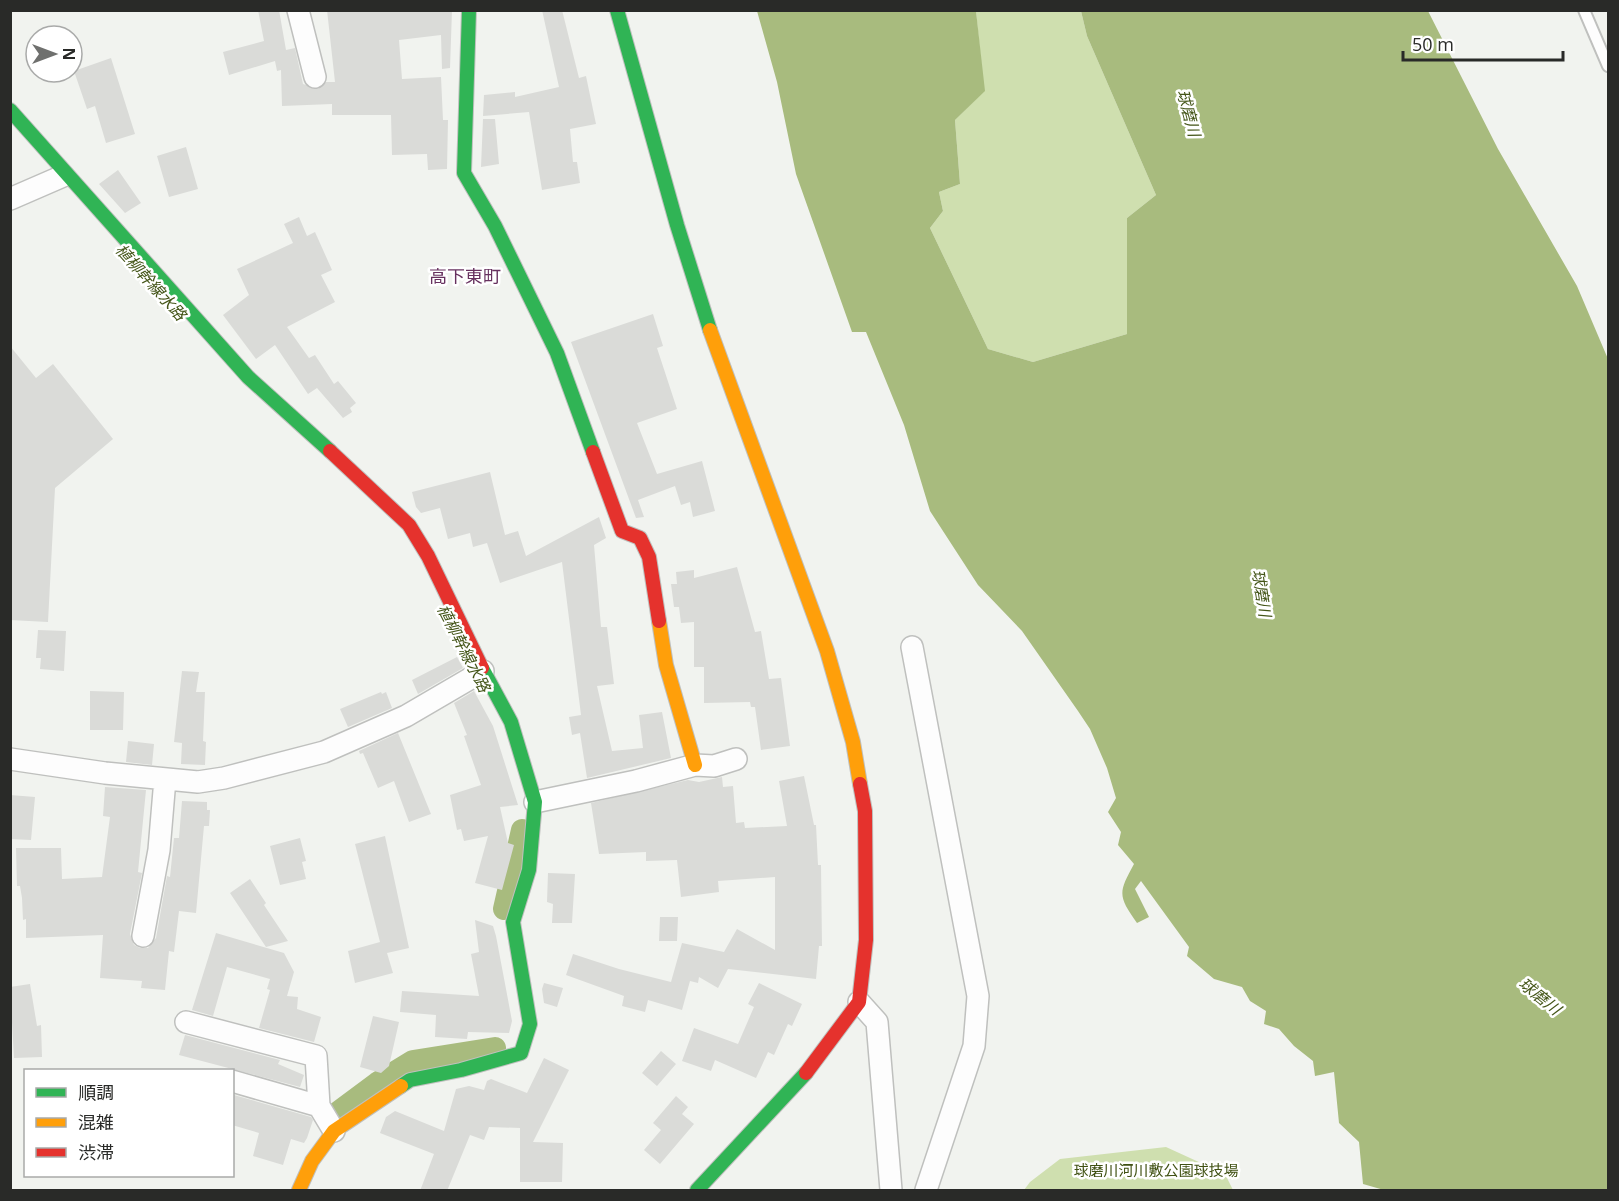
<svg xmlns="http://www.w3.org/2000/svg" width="1619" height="1201" font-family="'Open Sans','Noto Sans JP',sans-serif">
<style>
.green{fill:#cfdfaf}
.water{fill:#a8bb7e}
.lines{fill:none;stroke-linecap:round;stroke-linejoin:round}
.canal{stroke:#a8bb7e;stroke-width:22}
.building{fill:#dadbd8}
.lane-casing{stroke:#bfc0be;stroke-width:14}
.street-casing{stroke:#bfc0be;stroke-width:24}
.fast-casing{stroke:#bfc0be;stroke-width:16}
.slow-casing{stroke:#bfc0be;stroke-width:16}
.jam-casing{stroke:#bfc0be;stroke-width:16}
.lane{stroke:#fdfdfd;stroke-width:10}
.street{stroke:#fdfdfd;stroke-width:21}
.fast{stroke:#30b455;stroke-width:14}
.slow{stroke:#ff9f0a;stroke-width:14}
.jam{stroke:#e5322d;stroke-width:14}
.labels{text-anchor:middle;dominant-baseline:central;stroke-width:5;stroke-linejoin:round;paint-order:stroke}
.park-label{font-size:15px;fill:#405113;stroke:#fff}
.water-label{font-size:16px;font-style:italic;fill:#445518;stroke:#fff}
.quarter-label{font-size:18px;fill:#67315f;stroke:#fff}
</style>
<rect width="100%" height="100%" fill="#f1f3ef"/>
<path class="green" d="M976,11H1081L1087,36L1156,195L1127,218V334L1033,362L988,349L930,228L943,211L939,192L960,184L955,120L984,91Z
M1166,1147L1225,1174L1233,1190H1024L1030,1182L1060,1159Z"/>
<path class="water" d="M757,11H976L985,91L955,120L960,184L939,192L943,211L930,228L988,349L1033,362L1127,334V218L1156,195L1087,36L1081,11H1428L1498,149L1577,286L1608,359V1190H1384L1363,1184L1359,1142L1339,1123L1334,1072L1315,1076L1313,1061L1294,1046L1279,1029L1264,1024L1266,1011L1250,1001L1242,987L1214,979L1187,956L1189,947L1141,881L1135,889L1149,917L1137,923C1118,896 1118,893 1134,864L1118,845L1121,832L1108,812L1116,798L1107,768L1090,729L1078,711L1022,631L978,585L930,511L904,425L866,332H852L796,174L777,82Z"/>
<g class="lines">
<path class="canal" d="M504,909L522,830
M338,1112L377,1083L413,1061L495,1048"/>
</g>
<path class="building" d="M258,10H279L286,50L295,48L303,84L318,89L326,82H335L327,10H452L450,68L442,69L441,35L399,40L402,79L441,77L443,120H448L447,169L428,170L427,154L392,155L391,115H332V104L282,106L281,70L277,71L275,61L229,75L223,52L264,41Z
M542,10H562L579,78L586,76L596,124L570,129L573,162H577L580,183L542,190L529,112L483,116L484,95L515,92V97L559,87Z
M111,58L135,134L106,143L95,106L87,109L74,71Z
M483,119H495L499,164L481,167Z
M186,147L198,189L169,197L157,156Z
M118,170L141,203L125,213L99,184Z
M299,217L307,236L315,232L332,270L321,275L335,302L287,327L309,358L315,355L334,384L338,381L356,403L350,408L352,412L343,418L317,388L308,394L275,345L256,359L223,315L249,295L237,269L293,243L284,224Z
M653,314L663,346L657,348L677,409L637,423L657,474L702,461L715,511L693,517L690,502L681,505L675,486L638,500L644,517L636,518L571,342Z
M10,346L36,378L53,364L113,439L55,488L48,622L10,620Z
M490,472L505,535L518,531L526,556L599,517L606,538L594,545L601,627H607L614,684L597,686L612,751L643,748L639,715L662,712L671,758L587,778L580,733L572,735L569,717L581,715L562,562L500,583L487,543L473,547L470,533L448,539L440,508L421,513L416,507L412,492Z
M737,567L755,632L761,631L769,679L781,678L790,746L761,750L755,707H751L750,702L704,703V667H694V622L681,623L679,607H674L671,584H677L676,572L694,570V578Z
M38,630L66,631L64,671L40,669L41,658H36Z
M457,657L463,668L418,694L412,680Z
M182,671L199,672L196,692H205L203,741L206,742L205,765L181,764L182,743L174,742Z
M90,691L124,692L123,730H90Z
M474,691L493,726L518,805L500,807L508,843L514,845L502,890L475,883L488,836L464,841L461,829L457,830L450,795L481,785L464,736L467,735L454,703Z
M381,692L382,694L386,692L392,708L348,727L340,709Z
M398,733L431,814L409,822L394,781L378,788L363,753L360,754L359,751Z
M128,741L154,744L152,765L126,762Z
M804,776L814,825H816L818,865H821L822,946H819L816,979L728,969L718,988L699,977L698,983L690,981L682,1010L648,1000L645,1012L622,1006L624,996L566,975L573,954L619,969L671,982L682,943L724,952L737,929L775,950V877L718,881L719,892L681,897L677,860L646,861V852L599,854L591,803L688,780L699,782L722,777L723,787L733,786L736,823L744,822L745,828L787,826L779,781Z
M105,787L146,790L138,872L142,873L130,934L134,945L140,948H148L156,938L167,876L170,877L174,838H179L182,801L207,802V810H210L209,826H204L196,913L179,911L174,952L169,951L165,990L141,988L142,981L100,978L103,935L26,938V919L23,920L22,898L20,886H17L16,848H61L62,879L102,877L110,817L103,816Z
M10,795L35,797L31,840L10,839Z
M385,836L409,948L387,953L393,973L355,983L348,951L380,942L355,844Z
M300,838L306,861L302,862L306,879L280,885L270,846Z
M548,873L575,874L572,923H552L553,904L547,902Z
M250,879L266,903L264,905L288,941L266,947L230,893Z
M660,917H678L677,941H659Z
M475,920L493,926L496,936L512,1021L509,1033L468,1032L467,1039L435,1037L436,1015L400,1012L402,991L479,996L471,954L479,952Z
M216,933L284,953L294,972L287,996L298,997L297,1009L321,1017L314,1042L259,1028L270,990L267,989L270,979L227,967L213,1016L192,1010Z
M544,983L563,988L557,1007L544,1003L542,989Z
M759,983L802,1004L792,1026L788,1024L774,1055L768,1052L756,1078L715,1060L711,1071L682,1061L694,1028L738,1044L754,1007L748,1004Z
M30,984L37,1026L41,1025L42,1057L14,1058L10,987Z
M373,1016L399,1022L389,1066L381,1073L360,1067Z
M185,1035L280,1060L278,1064L304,1075L300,1087L179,1055Z
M661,1051L676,1064L657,1086L642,1073Z
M544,1058L569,1070L533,1142L563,1143L562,1182H520V1128L489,1127L484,1140L470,1135L447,1191H420L434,1154L380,1133L386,1117L395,1111L444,1131L456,1089L469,1086L484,1090L487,1081L491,1079L527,1093Z
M234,1095L311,1117L313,1120L307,1138L304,1143L291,1139L283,1165L253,1156L259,1133L232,1125Z
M676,1096L688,1107L682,1114L694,1124L660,1164L644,1150L661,1130L653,1123Z"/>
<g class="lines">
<defs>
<path id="lane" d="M1584,10L1608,66"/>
<path id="street" d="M298,10L315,77
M10,199L63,176
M912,647L978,996L974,1046L926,1190
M10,759L105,773L198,782L224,778L324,752L406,716L483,671
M535,802L636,781L695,765L714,766L736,759
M143,936L159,850L165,779
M859,1002L877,1022L891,1190
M186,1022L316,1056L319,1106L334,1131
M232,1081L319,1106"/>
<path id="fast" d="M469,10L464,173L495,226L557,353L593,452
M617,10L677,225L710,330
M10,110L248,377L330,451
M401,1086L410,1080L461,1070L521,1053L530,1024L513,922L529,870L535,802L511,722L482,668
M697,1190L806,1073"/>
<path id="slow" d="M710,330L827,651L853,742L860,784
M659,621L666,665L695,765
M299,1190L312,1161L334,1131L401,1086"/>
<path id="jam" d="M330,451L409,525L428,556L482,668
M593,452L622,531L640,538L649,557L659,621
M806,1073L859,1002L866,940L865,811L860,784"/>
</defs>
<use href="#lane" class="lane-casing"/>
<use href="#street" class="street-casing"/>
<use href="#fast" class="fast-casing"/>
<use href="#slow" class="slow-casing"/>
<use href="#jam" class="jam-casing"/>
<use href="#lane" class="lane"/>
<use href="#street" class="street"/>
<use href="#fast" class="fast"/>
<use href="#slow" class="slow"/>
<use href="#jam" class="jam"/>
</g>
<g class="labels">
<g class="park-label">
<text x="1156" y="1170">球磨川河川敷公園球技場</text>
</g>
<g class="water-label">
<text transform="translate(1189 113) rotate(75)">球磨川</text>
<text transform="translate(151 282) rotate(48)">植柳幹線水路</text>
<text transform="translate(1262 593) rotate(81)">球磨川</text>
<text transform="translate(464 648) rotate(63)">植柳幹線水路</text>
<text transform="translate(1540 996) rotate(39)">球磨川</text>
</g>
<g class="quarter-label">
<text x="465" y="276">高下東町</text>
</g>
</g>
<rect width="1619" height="1201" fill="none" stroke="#292a28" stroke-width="24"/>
<rect x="24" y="1069" width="210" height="108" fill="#ffffff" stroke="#a9aaa9" stroke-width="1.5"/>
<rect x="36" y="1088" width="30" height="9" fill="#30b455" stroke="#a9aaa9" stroke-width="1.5"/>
<text x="78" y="1099" font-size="18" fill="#292a28">順調</text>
<rect x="36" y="1118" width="30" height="9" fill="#ff9f0a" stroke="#a9aaa9" stroke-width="1.5"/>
<text x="78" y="1129" font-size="18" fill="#292a28">混雑</text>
<rect x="36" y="1148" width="30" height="9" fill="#e5322d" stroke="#a9aaa9" stroke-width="1.5"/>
<text x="78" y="1159" font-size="18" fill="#292a28">渋滞</text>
<g transform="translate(54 54) rotate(90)"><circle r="28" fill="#ffffff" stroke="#a9aaa9" stroke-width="1.5"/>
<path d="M0-4.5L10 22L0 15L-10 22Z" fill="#6f706e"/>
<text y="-9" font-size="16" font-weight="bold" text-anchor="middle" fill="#292a28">N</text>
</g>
<path d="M1403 51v9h160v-9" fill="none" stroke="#292a28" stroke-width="3"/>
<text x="1412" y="51" font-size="18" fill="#292a28" stroke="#ffffff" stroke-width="4.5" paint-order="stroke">50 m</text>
</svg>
